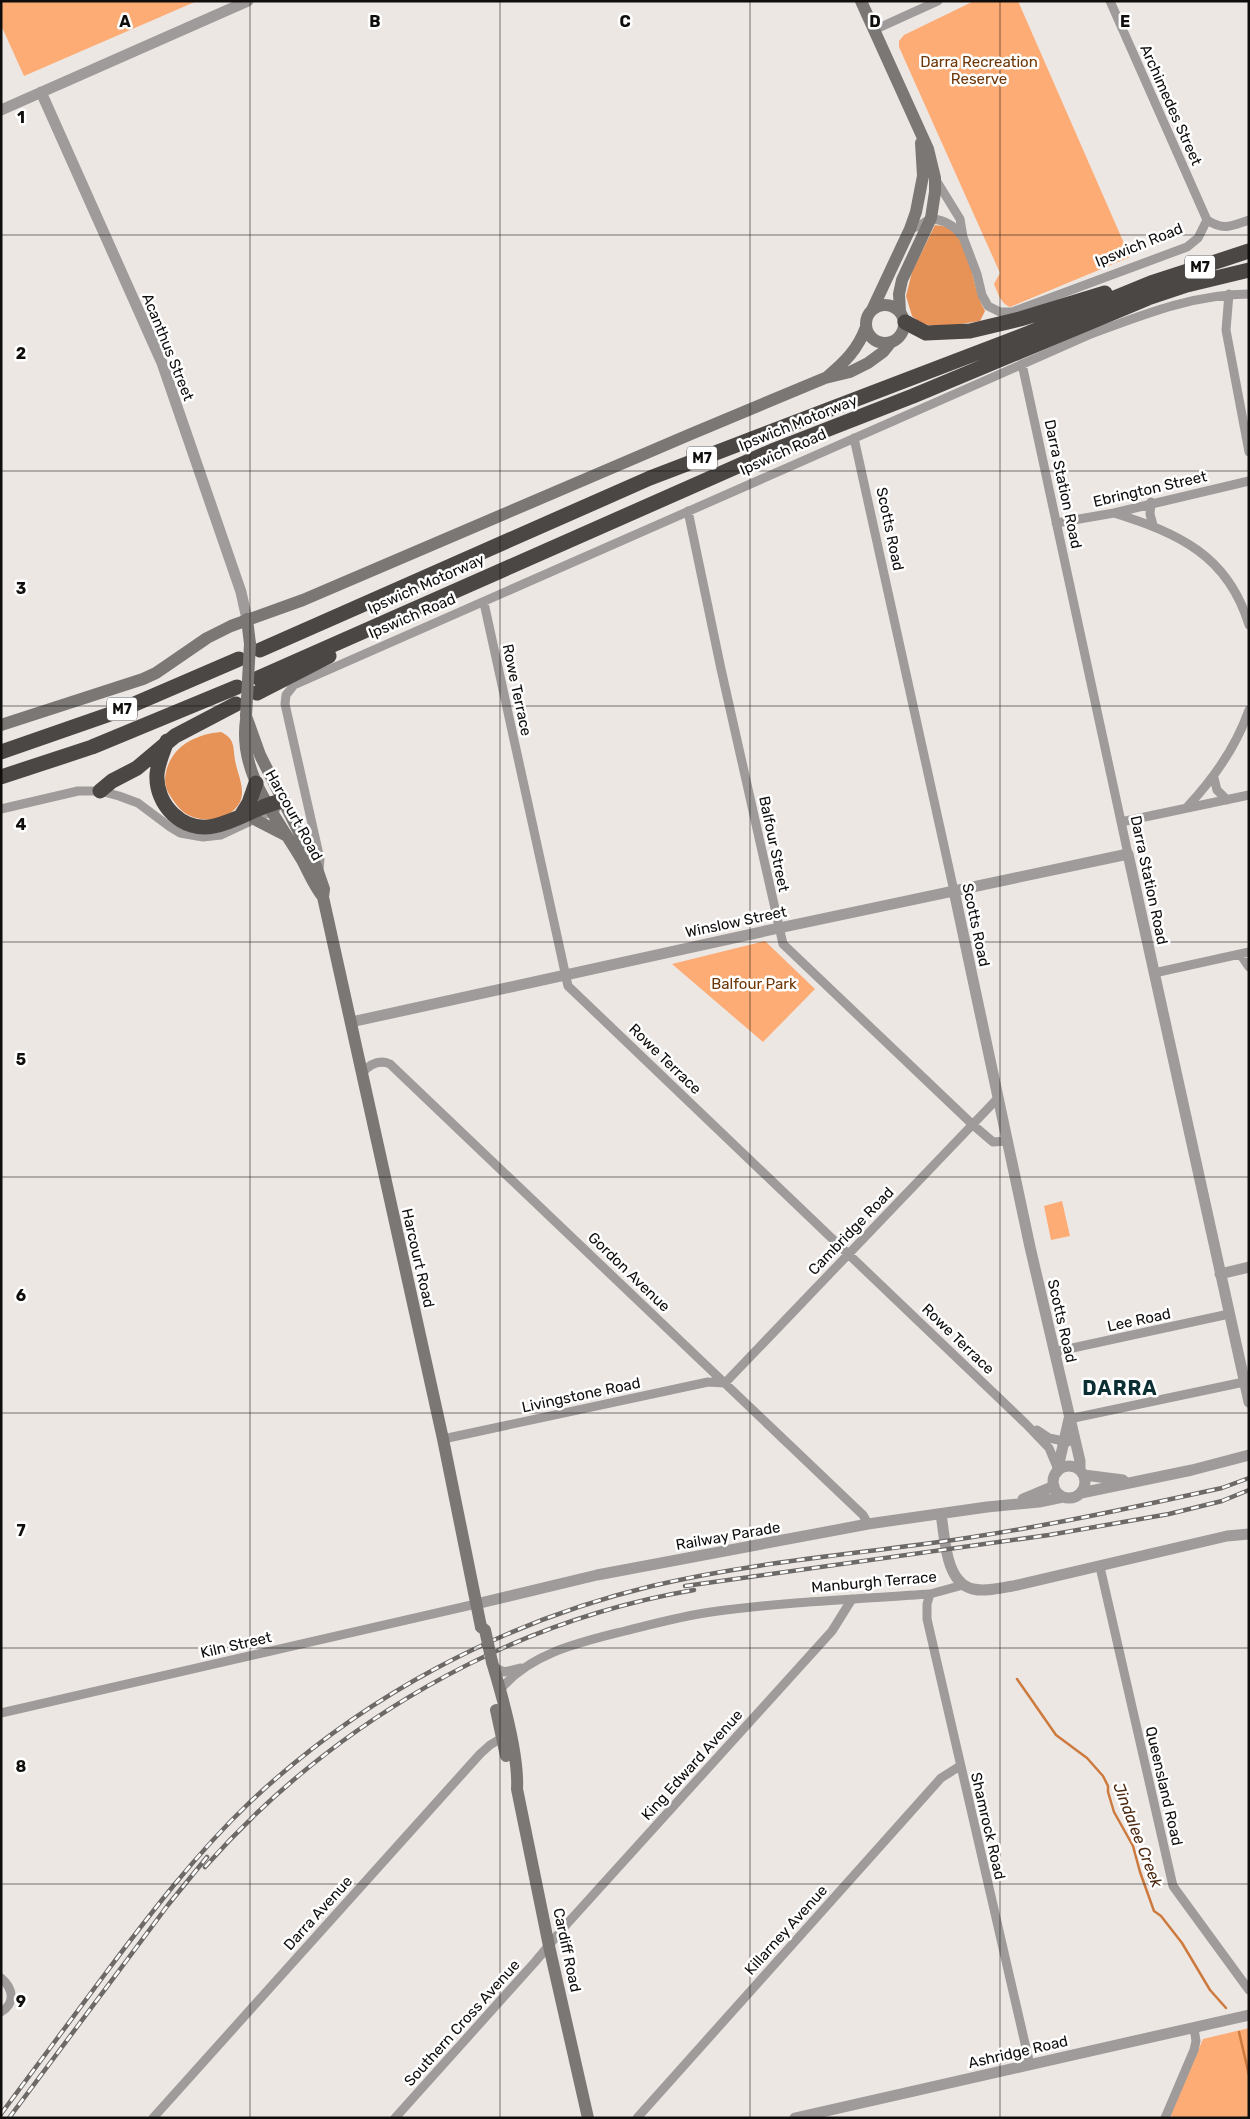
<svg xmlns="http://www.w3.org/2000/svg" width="1250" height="2119" font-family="Rubik,sans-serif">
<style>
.green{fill:#fdac75}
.forest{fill:#e79257}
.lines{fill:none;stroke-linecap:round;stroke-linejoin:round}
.stream{stroke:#cd7a3e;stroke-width:2.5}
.minor{stroke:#9e9b9a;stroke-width:9}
.tertiary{stroke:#9e9b9a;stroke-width:11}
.secondary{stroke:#7a7775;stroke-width:12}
.motorway{stroke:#4b4744;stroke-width:15}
.rail-casing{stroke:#6d6967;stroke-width:4.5}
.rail{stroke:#fff;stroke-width:2.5;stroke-dasharray:8;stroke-linecap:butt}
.secondary-bridge{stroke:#7a7775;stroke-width:12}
.grid{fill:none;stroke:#100e0d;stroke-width:1;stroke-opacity:0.55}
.labels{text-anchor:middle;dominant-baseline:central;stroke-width:5;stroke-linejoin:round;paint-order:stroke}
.shield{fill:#fff;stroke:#585656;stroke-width:1}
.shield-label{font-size:14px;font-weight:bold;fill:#100e0d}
.park-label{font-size:15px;fill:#6d3607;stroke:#fff}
.street-label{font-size:15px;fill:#100e0d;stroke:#fff}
.water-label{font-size:16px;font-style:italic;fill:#4d2a11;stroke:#fff}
.district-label{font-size:20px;font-weight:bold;letter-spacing:1px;fill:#0c2f33;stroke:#fff}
.grid-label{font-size:16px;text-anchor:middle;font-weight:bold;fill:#100e0d;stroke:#fff;stroke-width:5;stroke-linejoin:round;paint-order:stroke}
</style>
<rect width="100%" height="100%" fill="#ede7e4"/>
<path class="green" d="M1,1H197L24,76L1,25Z
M974,1H1018L1130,257L1010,307C1000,303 998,293 994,284L1000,273L899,47V41L904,35Z
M765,941L815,989L763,1042L672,964Z
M1062,1201L1070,1236L1051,1240L1044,1206Z
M1249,2028V2118H1174L1170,2115L1203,2039Z"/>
<path class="forest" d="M935,225C943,226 951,227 957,234C972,253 972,289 985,311L980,321L941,327L922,324L912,316L906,296L912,272Z
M221,732C235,739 233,746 235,760C237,773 246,789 240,802C232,818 209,823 193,817C183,814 176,805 171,797C164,787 164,779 167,768C175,744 198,734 221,732Z"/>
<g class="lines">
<path class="stream" d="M1017,1679L1056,1735L1087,1758L1103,1776L1108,1786V1792L1114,1812L1133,1846L1140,1872L1154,1911L1161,1916L1182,1943L1210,1990L1226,2008
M1239,2032L1249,2075"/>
<path class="minor" d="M1110,1L1207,220
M874,30L938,1
M936,180L960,219L963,237L977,274L982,295L988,306L1000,312H1012L1187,247L1198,238L1207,220
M1207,220C1224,231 1231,226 1249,220
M910,229L919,226L931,218C944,221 953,224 961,235
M1229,294L1226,330L1249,452
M1022,364L1128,854
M854,438L954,891
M1151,502L1150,514L1153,525
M688,511L721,669L783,944L972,1124L993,1142L1007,1141
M1114,513C1178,533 1228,555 1249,625
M1056,523L1114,513L1249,481
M484,603L568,986L1026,1424L1049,1448L1057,1467
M1214,778L1217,790L1227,800
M1188,806C1215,777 1236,747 1249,710
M1,809L78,791H100L119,796L138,803L170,827L180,833L203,837L221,835L276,809
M1121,822L1249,795
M319,870L320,859L285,704L286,695L294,685L1091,334C1142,315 1194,294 1249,294
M1240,954L1249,967
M1154,973L1249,952
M362,1073C370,1064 379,1059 390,1064L863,1515L868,1524
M1054,1352L1229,1314
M1069,1419L1244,1382
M1037,1430L1049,1438L1068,1442
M443,1439L708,1382L725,1383L998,1098
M1100,1567L1173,1886L1249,1990
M930,1594L927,1604V1619L1030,2065
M494,1667L504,1672L521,1668
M500,1690C530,1653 581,1642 625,1631C653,1624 682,1616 711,1612C783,1602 857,1599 930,1594L963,1585
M1,1713L476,1604
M1,1978C13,1988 16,2003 1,2012
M153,2118L480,1754L490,1745L505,1736
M395,2118L535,1962L565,1926L832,1631L852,1599
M637,2118L941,1778L960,1766
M1165,2118L1194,2050L1196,2041L1194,2028"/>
<path class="tertiary" d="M41,92L162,363L241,592L247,619
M1,110L248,1
M954,891L1030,1247L1080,1461V1470
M351,1022L779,928L1128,854L1249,1402
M1220,1274L1249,1267
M1053 1482a16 16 0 1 1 32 0a16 16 0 1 1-32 0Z
M1057,1472L1069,1419
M1084,1475L1123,1480
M1081,1493L1192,1470L1249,1455
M1023,1499L1054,1486
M941,1514C945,1537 945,1583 973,1589C986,1592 1000,1588 1013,1586L1227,1536L1249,1534
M476,1604L597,1575L868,1524L987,1507L1039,1502L1063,1497
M795,2118L1249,2015"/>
<path class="secondary" d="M861,1L928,149L935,178V192L931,218L902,280L899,294L900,311
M866 324a19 19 0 1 1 38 0a19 19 0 1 1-38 0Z
M872,310L910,229L916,212L923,176L921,143
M827,377C845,362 858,349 866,327
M247,619L250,644
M246,716L260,755L316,866L324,889L323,897L443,1439L481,1627
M246,720C238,774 277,817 302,860C309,873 314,886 323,897
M1,725L143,679L156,673L207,638L231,626L303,600L691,434L825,378L850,372L868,363L883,352L891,342
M256,820L287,836
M492,1662C502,1695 519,1755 517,1789L549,1946L588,2118
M496,1710L506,1756"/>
<path class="motorway" d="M905,322L926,333L970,331L1020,319L1105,293
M260,650L650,478L1029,333L1151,283L1249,251
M258,678L772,451L913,396L1148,298L1187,285L1249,270
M257,693L329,656
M167,741C163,752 158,763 157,774C155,805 183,833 214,826C239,821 258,805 283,801
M1,752L116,712L239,659
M1,777L92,747L237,687
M100,791L112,781L137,768L175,736L236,704
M241,816L249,803L256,783"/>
<defs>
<path id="rail" d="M685,1586L1049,1535L1169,1514L1222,1501L1249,1490
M205,1867C331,1724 506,1622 694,1590
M1,2114C36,2067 70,2021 105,1974C150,1914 195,1855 249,1803C361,1697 502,1622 652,1586C753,1562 858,1554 960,1539C1048,1526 1135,1507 1222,1488L1249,1478
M9,2118L168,1905L207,1857"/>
</defs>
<use href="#rail" class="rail-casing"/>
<use href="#rail" class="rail"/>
<path class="secondary-bridge" d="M246,716L250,644
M481,1627L485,1630L492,1662"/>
</g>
<path class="grid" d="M250,1V2118M500,1V2118M750,1V2118M1000,1V2118M1,235H1249M1,471H1249M1,706H1249M1,942H1249M1,1177H1249M1,1413H1249M1,1648H1249M1,1884H1249"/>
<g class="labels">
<g class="shield">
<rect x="1185" y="255.5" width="30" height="23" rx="4"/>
<rect x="687" y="446.5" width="30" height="23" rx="4"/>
<rect x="107" y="697.5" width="30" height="23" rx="4"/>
</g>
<g class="shield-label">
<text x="1200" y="267">M7</text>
<text x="702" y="458">M7</text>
<text x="122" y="709">M7</text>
</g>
<g class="park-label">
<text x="979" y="62">Darra Recreation<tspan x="979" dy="17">Reserve</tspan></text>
<text x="754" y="984">Balfour Park</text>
</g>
<g class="street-label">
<text transform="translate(1171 105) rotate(66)">Archimedes Street</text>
<text transform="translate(1139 245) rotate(-22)">Ipswich Road</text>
<text transform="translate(168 347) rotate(68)">Acanthus Street</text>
<text transform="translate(798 423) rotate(-22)">Ipswich Motorway</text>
<text transform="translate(783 452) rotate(-24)">Ipswich Road</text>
<text transform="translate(1063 484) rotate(78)">Darra Station Road</text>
<text transform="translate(1150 489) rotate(-13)">Ebrington Street</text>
<text transform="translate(890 529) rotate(78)">Scotts Road</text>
<text transform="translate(426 584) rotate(-24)">Ipswich Motorway</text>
<text transform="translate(412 616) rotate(-23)">Ipswich Road</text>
<text transform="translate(517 690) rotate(78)">Rowe Terrace</text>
<text transform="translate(294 815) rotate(61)">Harcourt Road</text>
<text transform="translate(774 844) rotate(78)">Balfour Street</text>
<text transform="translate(1149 880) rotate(78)">Darra Station Road</text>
<text transform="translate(736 922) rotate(-12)">Winslow Street</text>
<text transform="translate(976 925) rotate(78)">Scotts Road</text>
<text transform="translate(665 1059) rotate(44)">Rowe Terrace</text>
<text transform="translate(851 1231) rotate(-46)">Cambridge Road</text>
<text transform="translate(418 1258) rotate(77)">Harcourt Road</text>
<text transform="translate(629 1272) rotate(44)">Gordon Avenue</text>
<text transform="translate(1139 1320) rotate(-12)">Lee Road</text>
<text transform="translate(1062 1321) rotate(77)">Scotts Road</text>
<text transform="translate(958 1339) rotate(44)">Rowe Terrace</text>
<text transform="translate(581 1395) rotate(-12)">Livingstone Road</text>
<text transform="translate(728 1536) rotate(-10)">Railway Parade</text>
<text transform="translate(874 1582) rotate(-5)">Manburgh Terrace</text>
<text transform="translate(236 1645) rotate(-13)">Kiln Street</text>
<text transform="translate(692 1765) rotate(-48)">King Edward Avenue</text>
<text transform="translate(1164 1786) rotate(77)">Queensland Road</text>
<text transform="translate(988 1826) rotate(77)">Shamrock Road</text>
<text transform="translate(318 1913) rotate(-48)">Darra Avenue</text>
<text transform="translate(786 1930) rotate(-48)">Killarney Avenue</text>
<text transform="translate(567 1950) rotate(78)">Cardiff Road</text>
<text transform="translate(462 2023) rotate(-48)">Southern Cross Avenue</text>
<text transform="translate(1018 2052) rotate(-13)">Ashridge Road</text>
</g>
<g class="water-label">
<text transform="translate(1138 1835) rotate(69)">Jindalee Creek</text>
</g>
<g class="district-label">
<text x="1120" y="1388">DARRA</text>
</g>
</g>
<g class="grid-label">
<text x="125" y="27">A</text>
<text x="375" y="27">B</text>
<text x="625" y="27">C</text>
<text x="875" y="27">D</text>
<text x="1125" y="27">E</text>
<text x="21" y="123">1</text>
<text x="21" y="359">2</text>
<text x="21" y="594">3</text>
<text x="21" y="830">4</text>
<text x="21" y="1065">5</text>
<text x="21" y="1301">6</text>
<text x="21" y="1536">7</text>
<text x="21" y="1772">8</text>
<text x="21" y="2007">9</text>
</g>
<rect width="1250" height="2119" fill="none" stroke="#100e0d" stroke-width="5"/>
</svg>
